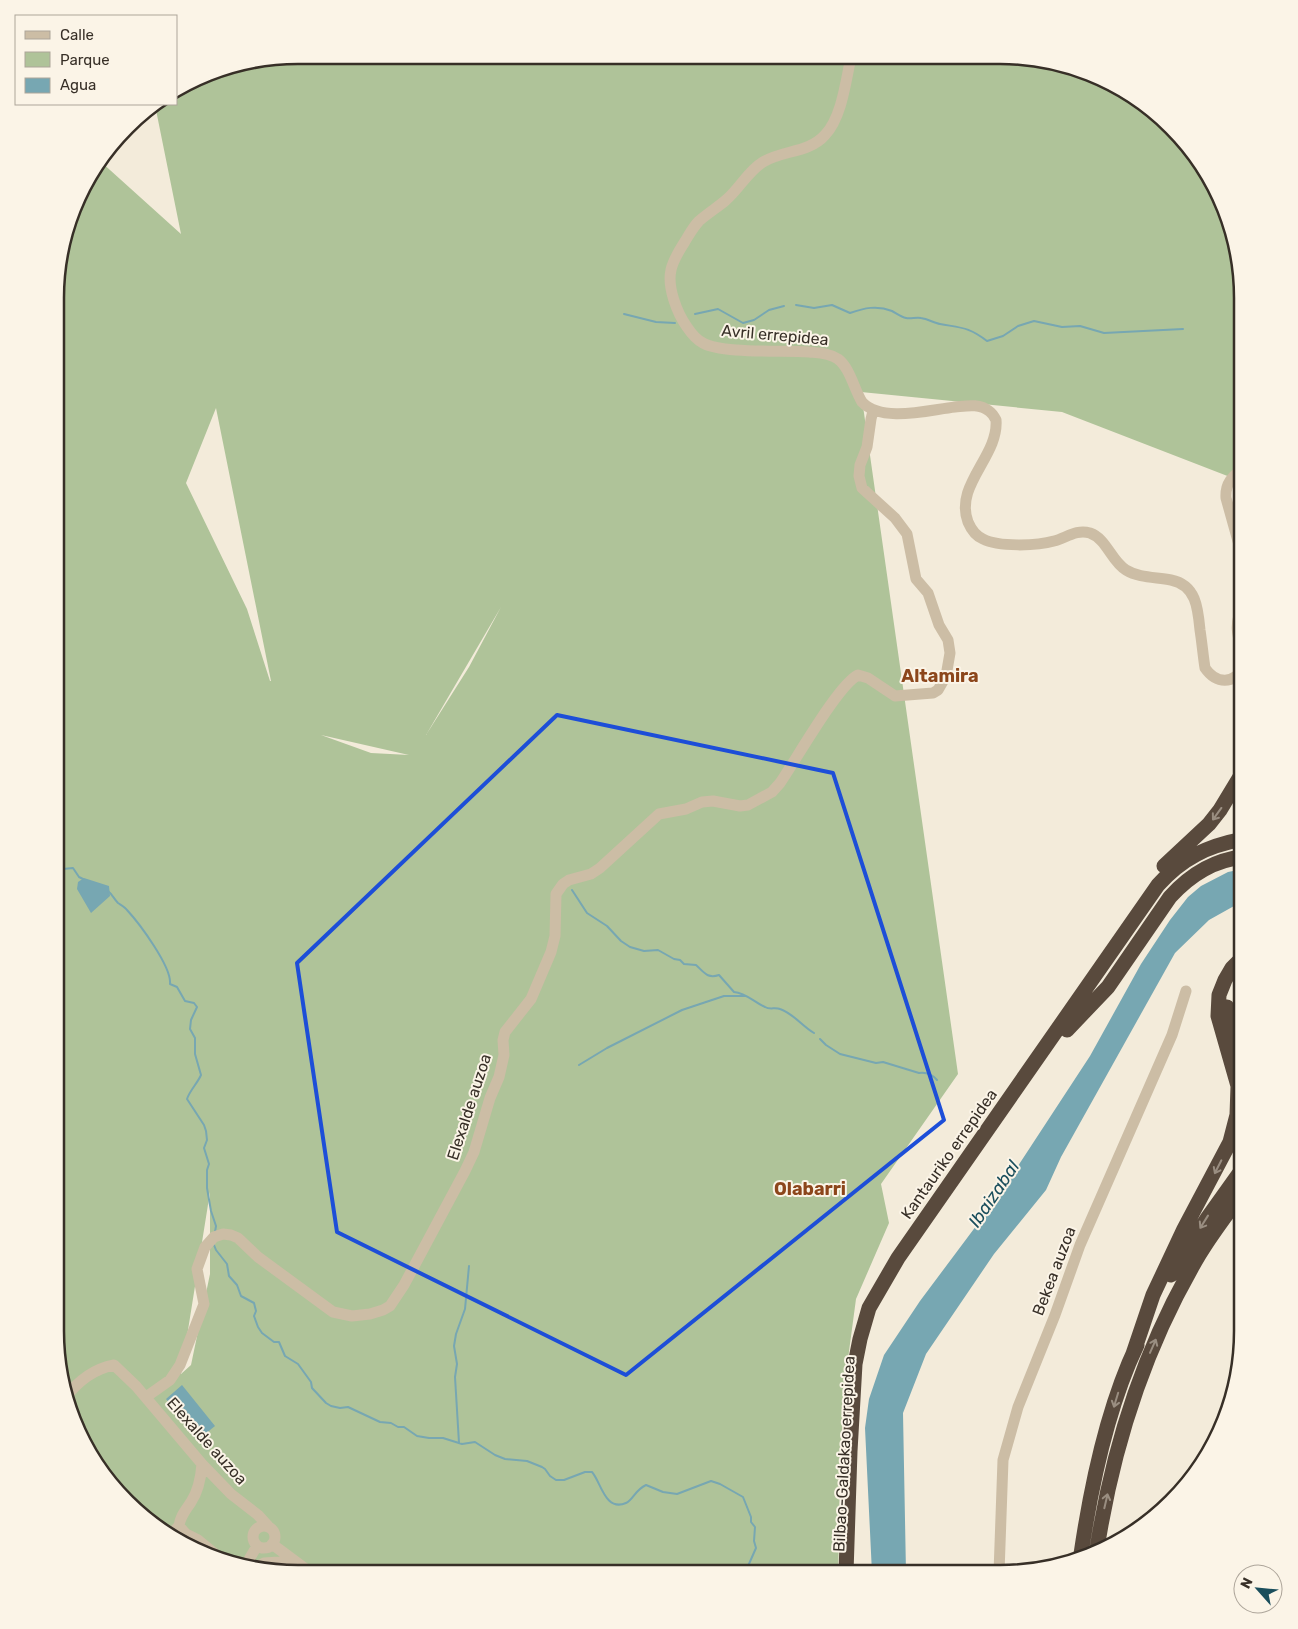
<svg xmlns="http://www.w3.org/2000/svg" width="1298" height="1629" font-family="Rubik,sans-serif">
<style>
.green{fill:#afc399;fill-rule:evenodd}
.water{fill:#77a7b2}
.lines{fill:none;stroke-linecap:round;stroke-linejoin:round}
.stream{stroke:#77a7b2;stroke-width:2}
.minor{stroke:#ccbda5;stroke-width:11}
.highway{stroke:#594a3d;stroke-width:15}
.oneway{stroke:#9a8e81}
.marked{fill:none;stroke:#1d4ed8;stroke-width:4;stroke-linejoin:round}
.labels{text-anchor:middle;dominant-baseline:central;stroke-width:4;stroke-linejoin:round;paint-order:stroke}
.street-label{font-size:16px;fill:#372f27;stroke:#fbf4e7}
.neighbourhood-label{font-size:18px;font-weight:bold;fill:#8c461b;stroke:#fbf4e7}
.water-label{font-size:18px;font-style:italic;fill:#1a4e5c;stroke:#fbf4e7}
.rim{fill:none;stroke:#372f27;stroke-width:2.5}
</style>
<rect width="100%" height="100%" fill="#f3ebda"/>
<path class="green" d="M298,55L1032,57L1135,96L1211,177L1235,235L1243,298V482L1062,412L861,392L958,1074L881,1184L889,1223L856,1299L843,1396L838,1573H282L220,1561L163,1533L126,1503L87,1452L63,1394L55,1331L57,266L87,177L100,161L181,234L155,105L158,104H176V93L220,68ZM216,408L271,681H270L247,609L186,483ZM501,607L469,667L426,735ZM321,735L409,755L371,753ZM210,1192V1274L191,1365L181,1374Z"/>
<path class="water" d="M1243,869V901L1209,920L1175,953L1061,1157L1046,1190L994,1254L926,1354L903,1413L906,1573H872L865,1428L869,1399L884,1355L920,1301L997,1198L1090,1056L1141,964L1170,920L1188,897L1201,886L1228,872Z
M84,878L109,886L110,896L91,913L77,889L78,882Z
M182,1385L215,1426L199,1439L166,1399Z"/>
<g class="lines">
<path class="stream" d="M796,305L814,308L832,305L850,313C864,308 877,305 892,311C896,313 901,317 906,318C911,319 916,317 921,318C928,319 934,323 940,324C962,328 969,327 987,341L1003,336L1018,326L1034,321L1062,327L1080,326L1104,333L1183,329
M624,314L656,322L675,323
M695,314L718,309L743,323L754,320L769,310L784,306
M56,863L63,869L73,868L79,877L83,879
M572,890L587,913L607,926L621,941L630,947L644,951L658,950L674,959L680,960L684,964L696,965C704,972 707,979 719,975L734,992C746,993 754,1002 765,1007C770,1010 775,1007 780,1009C794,1014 802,1026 814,1033
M108,891C112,894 114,899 118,903C121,905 125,907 127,910C139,923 172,967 170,984L177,987L185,1001L194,1003L197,1007L191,1020L190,1029L195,1038V1054L201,1075C197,1084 190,1090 187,1099L204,1125L206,1131L207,1140L204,1148L209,1164L207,1170V1188L211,1211L216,1226L215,1232
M820,1039L826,1045L840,1054L876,1063L883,1062L919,1073C926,1072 932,1074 937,1080
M579,1065L607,1048L682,1010L724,996H745
M214,1245L216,1250L227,1264L229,1276L237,1285L241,1296L254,1303L256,1311L254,1316L258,1327L262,1333L274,1342H279L285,1356L298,1364L311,1382L312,1388L326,1403L331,1406L340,1408L348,1407L380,1422L391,1423L398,1427H404L417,1436L429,1438H443L462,1444L475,1442L495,1455L505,1459L527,1461L542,1467L545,1469L550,1476L556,1480H564L585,1472H592C601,1482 605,1512 626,1503C633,1500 635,1490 646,1485L663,1492L677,1494L711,1481L720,1484L743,1497L751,1517V1522L755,1527L754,1541L756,1548L745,1573
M459,1443L455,1377L457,1364L454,1346L456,1334L465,1309L469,1266"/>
<path class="minor" d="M851,57C846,80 842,117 825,135C809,153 783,150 763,162C748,171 740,188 726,200C718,207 708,213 699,221C693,227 689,235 684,243C679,251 673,260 671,270C667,287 677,313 687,327C691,333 697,340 703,343C722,354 784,350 809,352C819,353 829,353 838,359C850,368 854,389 862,402C882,423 928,410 955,407C966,406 979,403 989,411C992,413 994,416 996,420C999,456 954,485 968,522C971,529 976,536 983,539C998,547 1037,546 1054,541C1066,538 1076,529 1090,533C1107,539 1111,561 1126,570C1139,578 1156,577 1171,580C1196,585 1198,608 1200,630C1202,643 1203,655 1205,668C1216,684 1234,685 1243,667
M1243,559L1226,498C1225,483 1232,477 1243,468
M1243,655C1238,637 1233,624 1243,607
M146,1397L170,1380L180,1365L204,1304L197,1269L205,1247L214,1237L223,1234L231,1235L238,1238L258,1257L333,1312L352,1316L370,1314L383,1310L390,1306L404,1285L465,1171L474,1152L490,1098L499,1077L504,1055L503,1040L505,1032L531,999L551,952L555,936L556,894L563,884L569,880L591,874L600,868L659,814L686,809L702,802L713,801L740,806L748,805L772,792L780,783C796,760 838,685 858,675L868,678L895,696L933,693L938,690L946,676L950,653L948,640L939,625L928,593L916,579L907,534L895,518L862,488L859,476L860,465L867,447L871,419L873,411
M65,1398C78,1381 93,1369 114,1365L136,1386L202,1464L231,1494L258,1515L268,1526
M202,1464C201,1477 199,1490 191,1502C186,1510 180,1516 179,1526L186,1534L198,1540L225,1562
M253 1537a11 11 0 1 1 22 0a11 11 0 1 1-22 0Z
M169,1536L179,1526
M272,1544L311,1573
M245,1566L257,1546
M255,1568L264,1563L294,1561
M999,1573L1003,1460L1018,1407L1055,1315L1080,1245L1172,1035L1186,991"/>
<path class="highway" d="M1164,866L1209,824L1220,810L1243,772
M1227,1007C1228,1022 1233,1033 1243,1044
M1067,1030L1108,987L1170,897C1190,875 1213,860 1243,857
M1171,1275L1208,1217L1243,1168
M1133,1354L1153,1295L1184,1229L1230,1142L1237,1115L1238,1086L1218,1016L1219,995L1225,980L1232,968L1243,957
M1097,1549C1113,1445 1145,1346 1199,1255C1212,1233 1228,1213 1243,1192
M1081,1554C1091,1486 1107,1408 1137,1345
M846,1573L850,1451L855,1364L860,1339L869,1308L898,1258L1158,885C1182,858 1207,846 1243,839"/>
</g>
<defs><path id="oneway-shaft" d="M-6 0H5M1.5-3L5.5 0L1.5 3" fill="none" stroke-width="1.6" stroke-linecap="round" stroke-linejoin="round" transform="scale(1.25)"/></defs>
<g class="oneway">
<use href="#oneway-shaft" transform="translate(1217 814) rotate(126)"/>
<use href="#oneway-shaft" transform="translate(1218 1167) rotate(117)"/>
<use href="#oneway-shaft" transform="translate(1204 1222) rotate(122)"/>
<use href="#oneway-shaft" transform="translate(1153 1346) rotate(-66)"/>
<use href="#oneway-shaft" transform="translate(1116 1400) rotate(107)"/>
<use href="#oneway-shaft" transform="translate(1106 1501) rotate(-77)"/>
</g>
<path class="marked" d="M557,715L833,773L944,1120L626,1375L337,1232L297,963Z"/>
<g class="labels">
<g class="street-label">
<text transform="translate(775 335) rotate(5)">Avril errepidea</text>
<text transform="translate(469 1107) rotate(-72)">Elexalde auzoa</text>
<text transform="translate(949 1154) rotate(-55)">Kantauriko errepidea</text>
<text transform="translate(1054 1271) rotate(-69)">Bekea auzoa</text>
<text transform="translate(207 1441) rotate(48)">Elexalde auzoa</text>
<text transform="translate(844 1454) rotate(-87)">Bilbao-Galdakao errepidea</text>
</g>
<g class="neighbourhood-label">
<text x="940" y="676">Altamira</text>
<text x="810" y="1189">Olabarri</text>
</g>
<g class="water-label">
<text transform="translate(994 1194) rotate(-56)">Ibaizabal</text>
</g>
</g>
<path d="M0 0H1298V1629H0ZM298 64H1000A234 234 0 0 1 1234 298V1331A234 234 0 0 1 1000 1565H298A234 234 0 0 1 64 1331V298A234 234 0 0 1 298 64Z" fill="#fbf4e7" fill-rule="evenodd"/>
<path class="rim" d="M298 64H1000A234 234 0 0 1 1234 298V1331A234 234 0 0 1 1000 1565H298A234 234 0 0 1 64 1331V298A234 234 0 0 1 298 64Z"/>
<rect x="15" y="15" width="162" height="90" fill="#fbf4e7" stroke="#ada59a"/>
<rect x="25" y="31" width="25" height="8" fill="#ccbda5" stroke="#ada59a"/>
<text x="60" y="40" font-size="15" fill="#372f27">Calle</text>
<rect x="25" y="52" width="25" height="15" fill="#afc399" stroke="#ada59a"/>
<text x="60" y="65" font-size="15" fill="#372f27">Parque</text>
<rect x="25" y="78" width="25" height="15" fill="#77a7b2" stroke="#ada59a"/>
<text x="60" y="90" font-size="15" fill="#372f27">Agua</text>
<g transform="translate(1258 1589) rotate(297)"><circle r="24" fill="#fbf4e7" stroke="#ada59a"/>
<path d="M0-4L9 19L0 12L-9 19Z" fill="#1a4e5c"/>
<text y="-8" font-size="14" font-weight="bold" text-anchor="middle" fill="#372f27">N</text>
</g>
</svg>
